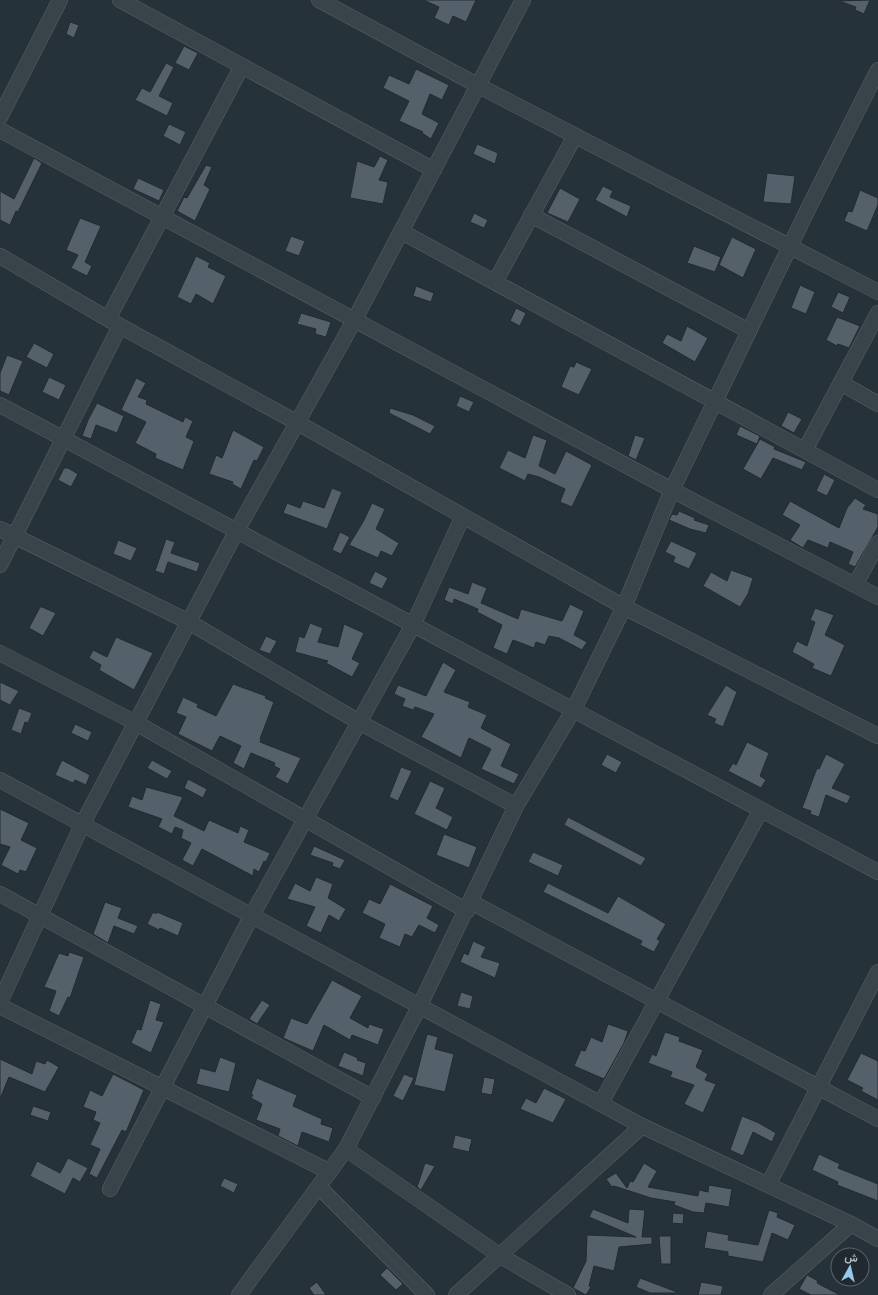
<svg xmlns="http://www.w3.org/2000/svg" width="878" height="1295" font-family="Commissioner,Vazirmatn,sans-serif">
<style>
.building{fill:#54616a;stroke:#212b31}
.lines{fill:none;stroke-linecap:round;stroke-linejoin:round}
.minor-casing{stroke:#586268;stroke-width:16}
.minor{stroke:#39444a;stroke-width:15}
</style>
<rect width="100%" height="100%" fill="#263239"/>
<path class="building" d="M423,0H476L466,22L453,16L449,25L434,18L439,7Z
M870,0L864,14L855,10L856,7L839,1Z
M70,22L79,25L74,38L66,34Z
M184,46L198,53L189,70L175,63Z
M166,63L174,67L159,96L173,103L167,116L135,100L142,88L150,92Z
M416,69L449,85L442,100L430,94L422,114L439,123L431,139L422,133L423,132L399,121L409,101L383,88L389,75L409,84Z
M169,124L186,132L180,145L163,136Z
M477,144L498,153L495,164L473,154Z
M380,156L388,160L379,180L388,182L383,204L350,198L357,161L374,167Z
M34,158L42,163L18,212L16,211L10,225L0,220V191L14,199Z
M206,165L212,167L204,185L210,189L195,221L177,211L184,197L187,198Z
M767,173L795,176L791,204L763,202Z
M138,178L164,190L159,201L133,189Z
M603,186L613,191L610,197L631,206L627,217L595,200Z
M560,188L580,199L568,222L547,213Z
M860,190L878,198V205L867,231L844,221L848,211L852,212Z
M474,213L488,220L484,228L470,222Z
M80,218L101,226L85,262L92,266L87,276L71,268L78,255L66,250Z
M291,236L305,241L299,256L285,251Z
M732,237L756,249L743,278L719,265Z
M694,246L721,257L715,272L687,263Z
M196,256L210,263L208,267L226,276L213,304L196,294L191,304L177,297Z
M800,285L815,292L806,314L791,308Z
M416,286L434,293L431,302L413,296Z
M838,292L850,297L843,313L831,307Z
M516,308L526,313L520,326L510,321Z
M301,313L331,322L326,337L315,334L316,329L297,324Z
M837,317L860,326L849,348L838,344L837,346L826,340Z
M687,326L708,338L695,362L662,343L667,334L681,341Z
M34,343L54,354L47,368L26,357Z
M7,355L23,361L9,395L0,391V373Z
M576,362L592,369L579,395L561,387L570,366L574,367Z
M49,377L66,385L59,400L42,392Z
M136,378L146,383L138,397L147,400L146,404L183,422L185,417L193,421L186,437L194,441L193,444L183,470L155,458L156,454L135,443L146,422L121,410Z
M460,396L474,402L469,412L456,406Z
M97,403L124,416L117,433L96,425L91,439L82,436L88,420Z
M390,408L413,415L435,426L430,434L389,413Z
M788,412L802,419L794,433L781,426Z
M740,426L760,436L757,444L736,435Z
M233,430L264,447L257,461L254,460L241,489L232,484L233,482L209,474L216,455L222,458Z
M533,435L547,440L539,466L555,474L566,451L592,465L572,507L560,502L565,489L539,477L528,474L525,481L499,468L508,450L525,458Z
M635,435L645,438L636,460L628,456Z
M760,439L775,447L774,449L806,462L802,470L773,458L761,479L743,469Z
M64,468H68L78,474L71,487L58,480Z
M824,474L835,480L827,496L816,491Z
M332,488L342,492L327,529L283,513L287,503L300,508L303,501L324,508Z
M855,498L866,505L863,509L878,514V527L855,567L848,564L853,552L830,542L828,548L808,540L803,548L790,540L800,525L782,515L790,501L839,528L847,508Z
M372,503L385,509L376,529L399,543L392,556L381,551L378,558L349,545L363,522Z
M679,511L695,518L694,520L709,525L706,533L690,529L669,520L672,514L677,515Z
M340,532L350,537L341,554L332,550Z
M166,539L175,542L171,553L200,563L197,572L168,562L164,574L155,571Z
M118,540L137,548L131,561L113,554Z
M671,541L697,553L689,569L673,562L675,557L665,552Z
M731,570L753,578L748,594L740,607L703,586L711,572L727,581Z
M375,571L388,578L382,589L369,583Z
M472,582L487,588L481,603L518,619L521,609L562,621L570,604L584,611L574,635L587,642L582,650L559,638L549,636L545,645L536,642L534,648L513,640L507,654L493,648L502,625L477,612L478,609L454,599L453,604L444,600L449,587L468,594Z
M40,607H42L56,613L43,636L29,628Z
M815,608L834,615L825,635L845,645L831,676L812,668L814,664L792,652L797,641L807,646L815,622L810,620Z
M310,623L323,628L318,642L338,647L344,624L364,633L352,659L360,663L352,677L326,663L328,661L295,652L299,636L304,638Z
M266,636L277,641L270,654L259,650Z
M116,637L153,653L134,690L99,670L101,665L89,658L93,650L107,657Z
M443,662L456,670L444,692L470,702L468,707L487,715L481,728L511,744L501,766L519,774L514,784L481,769L491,749L469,738L461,758L421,737L434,714L415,707L413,710L402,706L405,699L394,694L398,685L426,696Z
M0,682L19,691L10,705L0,700Z
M233,684L266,696L265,698L274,702L260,739L261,740L260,742L301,758L288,784L275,777L280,769L274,766L275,763L251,753L244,769L233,763L241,746L220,736L212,751L178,734L186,717L176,713L183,697L198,704L197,707L216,716Z
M726,685L737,692L723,727L714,723L716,719L707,715Z
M19,708L32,713L28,723L25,722L21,734L11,730Z
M75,724L92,732L88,741L71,733Z
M747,742L769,753L760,776L766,780L761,788L728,771L733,763L736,765Z
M607,754L622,762L616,773L601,765Z
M826,754L845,764L832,788L851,796L847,804L826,795L819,817L810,814L811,811L802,808L817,768L819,769Z
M62,760L90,775L86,785L75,780L73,783L55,775Z
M152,760L172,771L167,779L147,768Z
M401,767L412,771L398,801L389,797Z
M188,779L207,789L203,798L184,788Z
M430,781L445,788L436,808L453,817L447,830L414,814Z
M146,787L183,797L174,816L204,831L209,820L238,833L240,826L249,830L244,842L270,853L266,862L264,861L259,872L254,869L253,876L202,849L193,866L182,860L191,843L181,838L183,830L175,827L172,834L158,827L162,819L128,807L132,796L142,800Z
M0,809L29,823L21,840L37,848L26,872L20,870L18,874L1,865L10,847L0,844Z
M568,817L646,858L641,866L564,825Z
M444,834L477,847L469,868L436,855Z
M314,846L345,860L340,869L332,866L333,863L310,855Z
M533,852L563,865L558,876L528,862Z
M316,877L333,884L328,898L346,909L339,921L329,915L321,933L306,926L315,907L287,899L295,883L310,891Z
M548,883L608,913L618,896L666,924L657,939L660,941L654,952L640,945L642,941L543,892Z
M390,884L433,906L427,918L439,925L435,933L419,925L412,937L405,934L400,947L379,938L385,924L362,913L369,899L380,904Z
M105,902L122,908L118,918L138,926L134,934L114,926L108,943L93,934Z
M153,912L156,914L157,912L183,923L178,936L160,928L159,930L147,924Z
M473,941L486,947L481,957L500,963L495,978L460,962L464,953L468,955Z
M69,952L84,957L70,998L68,997L59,1016L49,1011L56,991L44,987L59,953L68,956Z
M332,980L362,996L350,1018L368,1028L369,1024L384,1029L378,1045L352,1035L350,1040L324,1025L313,1051L283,1038L291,1018L307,1024Z
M461,992L473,996L470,1009L457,1006Z
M150,1000L161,1004L156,1020L164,1022L151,1053L131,1043L137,1029L141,1030Z
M262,1000L270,1005L257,1024L249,1019Z
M608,1024L628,1031L624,1043L604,1079L574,1066L581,1050L585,1051L591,1037L602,1042Z
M665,1032L680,1037L679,1041L703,1050L696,1067L708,1074L705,1080L716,1084L703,1113L684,1104L694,1085L670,1077L672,1072L648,1063L652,1054L656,1056Z
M427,1034L438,1037L435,1049L454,1054L445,1092L414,1085Z
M344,1052L358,1058L357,1060L366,1063L363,1076L338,1066Z
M861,1053L878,1061V1100L861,1091L863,1088L847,1080Z
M220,1057L236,1063L229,1092L196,1084L200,1068L215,1072Z
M0,1059L32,1074L36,1061L45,1064L47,1060L59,1067L45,1092L9,1077L0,1099Z
M113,1074L144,1090L126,1132L122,1130L97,1178L89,1174L100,1149L90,1145L100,1123L93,1120L96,1112L83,1107L90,1090L102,1096Z
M404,1074L414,1078L403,1101L393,1096Z
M484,1077L495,1079L492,1095L481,1093Z
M257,1078L297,1095L293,1106L322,1119L321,1124L333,1128L329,1142L302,1132L298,1146L278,1136L280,1129L256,1120L262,1104L251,1098L253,1095L251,1094Z
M544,1088L566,1099L553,1123L520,1109L526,1098L536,1103Z
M33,1106L51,1112L48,1121L30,1115Z
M742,1116L759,1123L776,1133L772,1142L753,1132L743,1156L730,1150Z
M455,1135L472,1139L469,1152L452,1148Z
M819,1154L840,1164L838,1168L878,1184V1201L837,1185L838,1182L812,1170Z
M68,1158L88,1168L80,1182L73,1178L65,1194L30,1176L37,1161L60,1173Z
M425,1163L435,1166L421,1190L417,1187Z
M644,1163L657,1171L648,1187L698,1196L699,1190L708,1192L709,1185L732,1189L729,1207L706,1203L704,1213L693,1212L674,1205L675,1202L651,1198L614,1186L612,1187L606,1179L616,1173L627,1188L630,1181L633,1182Z
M224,1178L238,1184L234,1193L220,1186Z
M593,1209L628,1223L629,1209L645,1210L642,1237H652V1244L619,1247L614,1271L594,1266L589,1286L591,1287L586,1295L573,1288L586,1261L587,1235L636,1237L589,1217Z
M769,1210L778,1213L777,1217L795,1225L788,1240L772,1233L763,1262L728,1256V1252L704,1248L707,1231L729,1235L728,1240L758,1245Z
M673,1213L684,1214L683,1224L672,1223Z
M659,1236H671V1264H661Z
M387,1268L403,1284L396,1290L380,1275Z
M807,1275L818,1281L817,1283L840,1295H811L799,1289Z
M640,1278L677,1292L676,1293H650L636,1287Z
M317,1282L326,1295H314L309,1288Z
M701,1282L723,1286L721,1295H698Z"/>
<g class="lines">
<defs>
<path id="minor" d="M120,0L434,170
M319,0L479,86L878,292
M0,117L60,0
M0,130L672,490L878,597
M531,215L749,331
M402,232L878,490
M0,256L120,326L298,423L624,607L878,736
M495,282L575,136
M108,319L242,66
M841,383L878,404
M0,405C292,562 586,715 878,872
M805,450L878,313
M0,529L189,622L359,722L516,806
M0,565L120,326
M855,585L878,543
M0,653L136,723L467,911
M0,780L642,1126L851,1224L878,1239
M0,894L373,1098
M471,902L878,1119
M0,1002L82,825L236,532L355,319L523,0
M0,1006L330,1172
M601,1103L761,810
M346,1149L499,1255L568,1295
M768,1185L878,972
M319,1187L427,1295
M110,1189L252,915L413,625L463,516
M239,1295L346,1149L420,1005L516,806L574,709L624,607L672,490L811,203L878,70
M456,1295L642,1126
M771,1295L851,1224"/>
</defs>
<use href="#minor" class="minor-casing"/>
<use href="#minor" class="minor"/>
</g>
<g transform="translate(850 1267) rotate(8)"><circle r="19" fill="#1f292f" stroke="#5b656b"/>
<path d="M0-3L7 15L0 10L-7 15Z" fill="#95c8ea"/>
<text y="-6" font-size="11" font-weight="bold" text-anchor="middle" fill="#b5bfc5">ش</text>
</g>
</svg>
